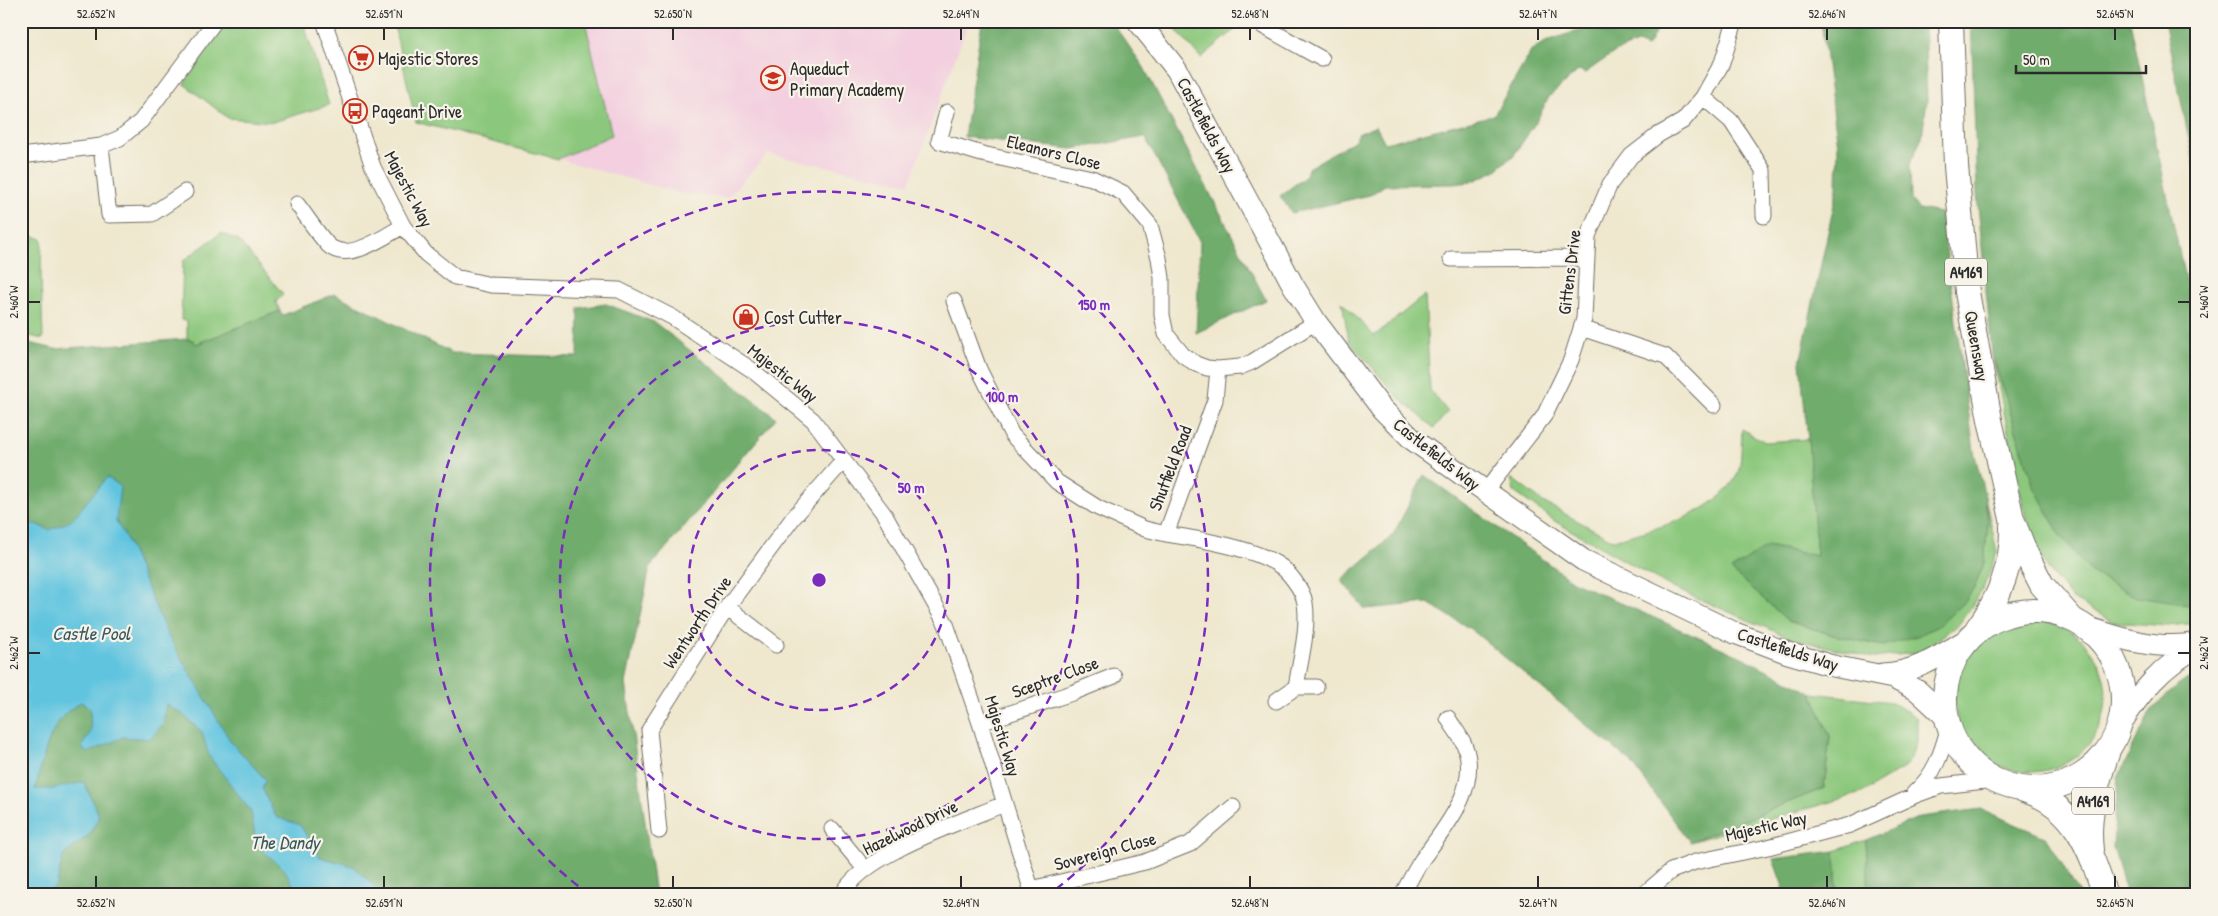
<svg xmlns="http://www.w3.org/2000/svg" width="2218" height="916" font-family="'Patrick Hand',sans-serif">
<style>
.built{fill:#f3cfdf}
.green{fill:#8bc77c;stroke:#5b7954}
.forest{fill:#70ac6c;stroke:#4e6c4c}
.water{fill:#61c4df;stroke:#467885}
.lines{fill:none;stroke-linecap:round;stroke-linejoin:round}
.minor-casing{stroke:#706d64;stroke-width:17}
.secondary-casing{stroke:#706d64;stroke-width:23}
.primary-casing{stroke:#706d64;stroke-width:26}
.minor{stroke:#fff;stroke-width:15}
.secondary{stroke:#fff;stroke-width:21}
.primary{stroke:#fff;stroke-width:24}
.ticks{fill:none;stroke:#2b2b2b;stroke-width:2}
.ring{fill:none;stroke:#7b2cbf;stroke-width:2.5;stroke-dasharray:9 6}
.labels{text-anchor:middle;dominant-baseline:central;stroke-width:4.5;stroke-linejoin:round;paint-order:stroke}
.shield{fill:#f7f3e8;stroke:#686764;stroke-width:1}
.shield-label{font-size:16px;font-weight:bold;fill:#2b2b2b}
.poi-label{font-size:18px;fill:#2b2b2b;stroke:#f7f3e8;text-anchor:start}
.street-label{font-size:18px;fill:#2b2b2b;stroke:#f7f3e8}
.water-label{font-size:19px;font-style:italic;fill:#3b5961;stroke:#f7f3e8}
.centre{fill:#7b2cbf;stroke:#f7f3e8;stroke-width:2.5}
.ring-label{font-size:15px;text-anchor:middle;font-weight:bold;fill:#7b2cbf;stroke:#f7f3e8;stroke-width:4.5;stroke-linejoin:round;paint-order:stroke}
.neatline{fill:none;stroke:#2b2b2b;stroke-width:2}
.ticks-label{font-size:12px;text-anchor:middle;fill:#2b2b2b}
</style>
<rect width="100%" height="100%" fill="#f7f3e8"/>
<filter id="ink" filterUnits="userSpaceOnUse"><feTurbulence type="fractalNoise" baseFrequency=".02" numOctaves="2"/><feDisplacementMap in="SourceGraphic" scale="10" xChannelSelector="R" yChannelSelector="G"/><feConvolveMatrix kernelMatrix="1 2 1 2 8 2 1 2 1" color-interpolation-filters="sRGB"/></filter>
<filter id="wash" filterUnits="userSpaceOnUse"><feTurbulence type="fractalNoise" baseFrequency=".0096" numOctaves="4" result="noise"/><feDisplacementMap in="SourceGraphic" scale="20" xChannelSelector="R" yChannelSelector="G"/><feGaussianBlur stdDeviation="1.12" result="paint"/><feColorMatrix in="noise" values="0 0 0 0 0 0 0 0 0 0 0 0 0 0 0 0 0 1.4 0 .05"/><feComposite in="paint" operator="in"/></filter>
<g filter="url(#wash)">
<rect width="100%" height="100%" fill="#efe8cf"/>
<path class="built" d="M585,21H969L909,184L768,154L727,198L683,194L558,159L612,135Z"/>
<path class="green" d="M228,21H303L329,105L273,122L228,118L184,84Z
M393,21H585L612,135L558,159L416,122Z
M1168,21H1235L1238,27L1201,58Z
M21,232L42,239L41,274L43,339L21,334Z
M221,233L239,241L283,294L276,302L280,311L196,344L193,340L187,339V321L181,320L183,261Z
M1425,295L1430,390L1448,412L1434,428L1399,398L1349,341L1342,302L1374,336Z
M1992,354L2034,487L2175,603L2197,606V623L2168,626L2113,622L2071,598L2052,574L2031,543Z
M1742,429L1765,442L1808,439L1817,556L1767,546L1788,621L1833,635L1883,646L1963,604L1975,586L1984,563L1988,522L1984,492L1997,552L1983,589L1960,623L1921,652L1874,658L1790,638L1673,588L1556,522L1514,492L1511,478L1543,502L1613,540C1653,529 1716,516 1737,475C1742,466 1741,441 1742,429Z
M1954 696a76 76 0 1 1 152 0a76 76 0 1 1-152 0Z
M1812,693L1892,702L1917,718V743L1907,766L1862,793L1690,842L1824,788L1830,736Z
M1866,840L1869,895H1837L1835,851Z"/>
<path class="forest" d="M982,21H1111L1143,66L1266,300L1196,333L1200,242L1145,137L1072,149L964,137Z
M1632,21H1662L1647,47L1637,43L1615,52L1585,73L1579,70L1549,97L1536,122L1514,155L1495,171L1471,182L1453,184L1385,185L1370,195L1292,213L1280,196L1306,176L1308,168L1354,141L1358,134L1376,126L1385,143L1494,115L1532,50C1558,31 1601,28 1632,21Z
M1821,21H1924L1927,100L1922,137L1910,164L1911,200L1919,209L1941,213L1974,451L1984,492L1988,522L1984,563L1975,586L1963,604L1938,626L1917,636L1883,646L1833,635L1788,621L1731,570L1767,546L1817,556L1808,439L1800,363L1837,190L1838,146Z
M1971,21H2130L2197,335V606L2136,597L2091,572L2060,535L2034,487L1992,354L1977,194Z
M2164,21H2197V176Z
M335,294L452,353L578,357L579,308L606,304L654,322L776,418L650,567L626,683L655,895H21V341L55,349L187,339L193,340L196,344L280,311L283,315Z
M1424,475L1574,582L1744,658L1812,693L1830,736L1824,788L1690,842L1631,762L1472,630L1428,603L1365,609L1341,580L1393,535Z
M2197,673V895H2127L2113,847L2118,777L2152,709L2176,687Z
M1981,809L2047,838L2080,895H1869L1866,840L1920,817Z
M1835,851L1837,895H1786L1773,859Z"/>
<path class="water" d="M107,477L120,486L116,521L126,538L167,634L231,742L266,780L262,788L276,817L300,825L320,857L353,866L384,895H299L285,870L257,846L251,812L209,756L202,732L181,713L166,704L163,724L150,739L123,737L88,753L81,747L91,732L90,708L81,702C48,720 45,755 35,789H52L84,782L99,816L90,834L63,856L57,884L47,895H28L21,887V526L35,524L49,530L71,521Z"/>
</g>
<g filter="url(#ink)">
<g class="lines">
<defs>
<path id="minor" d="M324,21L373,167L403,226L426,254L455,277L491,285L619,290L672,317L752,370L813,420L884,514L946,624L980,723L1033,895
M1259,21L1263,26L1322,59
M1703,97L1731,121L1763,170L1764,216
M947,112L939,141L982,154L1092,178L1123,193L1150,225L1159,258L1162,278V315L1166,334L1183,355L1196,364L1207,368L1218,369
M101,146L109,215L152,214L185,192
M21,156L101,146L120,138L141,121L215,21
M297,204C307,217 317,233 328,245C348,264 385,236 403,226
M1451,259L1587,258
M954,301L979,369L1012,435L1057,482L1098,508L1145,529L1166,534
M1316,322L1252,362L1240,367L1218,369L1215,400L1166,534C1198,539 1250,547 1277,564C1288,570 1303,590 1305,603C1309,628 1300,662 1296,687H1316
M1581,328L1665,356L1714,405
M1485,492L1544,416L1571,360L1584,319L1588,236L1610,184L1631,156L1658,135L1683,121L1703,97L1722,63L1735,21
M727,607L776,645
M1276,701L1296,687
M980,723L1072,693L1114,676
M1914,793C1935,775 1942,752 1949,726
M832,829L865,869
M659,831L649,730L727,607L793,518L844,460
M1031,889L1145,862L1190,844L1233,807
M842,895C863,854 961,822 1004,804
M1402,895C1408,884 1414,872 1421,861C1443,829 1482,788 1464,744C1460,735 1453,727 1448,718
M1643,895L1671,871L1695,862L1768,847L1850,825L1916,795L1941,786L1985,781L2000,783"/>
<path id="secondary" d="M1138,21L1177,70L1293,285L1316,322L1382,409L1413,440L1583,560L1735,633L1788,653L1833,666L1893,678L1918,691L1946,717
M2086,627C2121,639 2160,651 2197,643
M1882,674C1915,673 1940,656 1968,639
M2120,725C2140,693 2162,665 2197,648"/>
<path id="primary" d="M1951,21L1956,166L1967,292L1990,420L2012,519L2026,554L2042,585L2071,618
M1945 700a89 89 0 1 1 178 0a89 89 0 1 1-178 0Z
M1977,629C2000,598 2013,564 2012,526
M2024,790C2075,805 2090,849 2105,895
M2091,850C2087,817 2096,785 2107,754"/>
</defs>
<use href="#minor" class="minor-casing"/>
<use href="#secondary" class="secondary-casing"/>
<use href="#primary" class="primary-casing"/>
<use href="#minor" class="minor"/>
<use href="#secondary" class="secondary"/>
<use href="#primary" class="primary"/>
</g>
</g>
<path class="ticks" d="M96,28V40M384,28V40M673,28V40M961,28V40M1250,28V40M1538,28V40M1827,28V40M2115,28V40M28,302H40M2178,302H2190M28,653H40M2178,653H2190M96,876V888M384,876V888M673,876V888M961,876V888M1250,876V888M1538,876V888M1827,876V888M2115,876V888"/>
<g class="ring">
<circle cx="819" cy="580" r="130"/>
<circle cx="819" cy="580" r="259"/>
<path d="M590 895A389 389 0 1 1 1048 895"/>
</g>
<defs>
<symbol id="supermarket-ring" viewBox="-11 -11 22 22"><circle r="9.5" fill="#f7f3e8" stroke="#c8321e" stroke-width="1.5"/><path d="M-6-5.5h2.5l.6 2H6L4.5 2H-2.5L-4.4-4H-6ZM-1.5 3.2a1.3 1.3 0 1 0 .1 0ZM3 3.2a1.3 1.3 0 1 0 .1 0Z" fill="#c8321e"/></symbol>
<symbol id="school-ring" viewBox="-11 -11 22 22"><circle r="9.5" fill="#f7f3e8" stroke="#c8321e" stroke-width="1.5"/><path d="M0-5L7-2L0 1L-7-2ZM-4 1L0 2.5L4 1V4Q0 6-4 4Z" fill="#c8321e"/></symbol>
<symbol id="bus-ring" viewBox="-11 -11 22 22"><circle r="9.5" fill="#f7f3e8" stroke="#c8321e" stroke-width="1.5"/><path d="M-5-6H5V4H4V6H2V4H-2V6H-4V4H-5ZM-3.5-4V0h7V-4ZM-3.5 1.2v1.5H-2V1.2ZM2 1.2v1.5H3.5V1.2Z" fill="#c8321e"/></symbol>
<symbol id="shop-ring" viewBox="-11 -11 22 22"><circle r="9.5" fill="#f7f3e8" stroke="#c8321e" stroke-width="1.5"/><path d="M-5-2.5h2.3a2.7 3.5 0 0 1 5.4 0H5L5.5 6h-11ZM-1.5-2.5h3a1.5 2.3 0 0 0-3 0Z" fill="#c8321e"/></symbol>
</defs>
<g fill-rule="evenodd">
<use href="#supermarket-ring" x="347" y="44" width="28" height="28"/>
<use href="#school-ring" x="759" y="64" width="28" height="28"/>
<use href="#bus-ring" x="341" y="97" width="28" height="28"/>
<use href="#shop-ring" x="732" y="303" width="28" height="28"/>
</g>
<g class="labels">
<g class="shield">
<rect x="1945" y="258.5" width="42" height="27" rx="4"/>
<rect x="2072" y="787.5" width="42" height="27" rx="4"/>
</g>
<g class="shield-label">
<text x="1966" y="272">A4169</text>
<text x="2093" y="801">A4169</text>
</g>
<g class="poi-label">
<text x="378" y="58">Majestic Stores</text>
<text x="790" y="68">Aqueduct<tspan x="790" dy="21">Primary Academy</tspan></text>
<text x="372" y="111">Pageant Drive</text>
<text x="764" y="317">Cost Cutter</text>
</g>
<g class="street-label">
<text transform="translate(1207 125) rotate(62)">Castlefields Way</text>
<text transform="translate(1054 152) rotate(14)">Eleanors Close</text>
<text transform="translate(409 189) rotate(62)">Majestic Way</text>
<text transform="translate(1569 272) rotate(-83)">Gittens Drive</text>
<text transform="translate(1977 346) rotate(80)">Queensway</text>
<text transform="translate(783 373) rotate(38)">Majestic Way</text>
<text transform="translate(1437 454) rotate(38)">Castlefields Way</text>
<text transform="translate(1170 468) rotate(-69)">Shutfield Road</text>
<text transform="translate(697 622) rotate(-56)">Wentworth Drive</text>
<text transform="translate(1788 649) rotate(18)">Castlefields Way</text>
<text transform="translate(1055 677) rotate(-20)">Sceptre Close</text>
<text transform="translate(1003 736) rotate(73)">Majestic Way</text>
<text transform="translate(1766 826) rotate(-13)">Majestic Way</text>
<text transform="translate(910 827) rotate(-26)">Hazelwood Drive</text>
<text transform="translate(1105 851) rotate(-15)">Sovereign Close</text>
</g>
<g class="water-label">
<text x="91" y="633">Castle Pool</text>
<text x="285" y="842">The Dandy</text>
</g>
</g>
<circle cx="819" cy="580" r="8" class="centre"/>
<g class="ring-label">
<text x="1094" y="310">150 m</text>
<text x="1002" y="402">100 m</text>
<text x="911" y="493">50 m</text>
</g>
<rect width="2218" height="916" fill="none" stroke="#f7f3e8" stroke-width="55"/>
<path d="M2016 65v8h130v-8" fill="none" stroke="#2b2b2b" stroke-width="2.5"/>
<text x="2023" y="65" font-size="15" fill="#2b2b2b" stroke="#f7f3e8" stroke-width="4" paint-order="stroke">50 m</text>
<rect x="28" y="28" width="2162" height="860" class="neatline"/>
<g class="ticks-label">
<text x="96" y="18">52.652°N</text>
<text x="384" y="18">52.651°N</text>
<text x="673" y="18">52.650°N</text>
<text x="961" y="18">52.649°N</text>
<text x="1250" y="18">52.648°N</text>
<text x="1538" y="18">52.647°N</text>
<text x="1827" y="18">52.646°N</text>
<text x="2115" y="18">52.645°N</text>
<text transform="translate(2204 302) rotate(-90)" y="4">2.460°W</text>
<text transform="translate(14 302) rotate(-90)" y="4">2.460°W</text>
<text transform="translate(2204 653) rotate(-90)" y="4">2.462°W</text>
<text transform="translate(14 653) rotate(-90)" y="4">2.462°W</text>
<text x="96" y="907">52.652°N</text>
<text x="384" y="907">52.651°N</text>
<text x="673" y="907">52.650°N</text>
<text x="961" y="907">52.649°N</text>
<text x="1250" y="907">52.648°N</text>
<text x="1538" y="907">52.647°N</text>
<text x="1827" y="907">52.646°N</text>
<text x="2115" y="907">52.645°N</text>
</g>
</svg>
